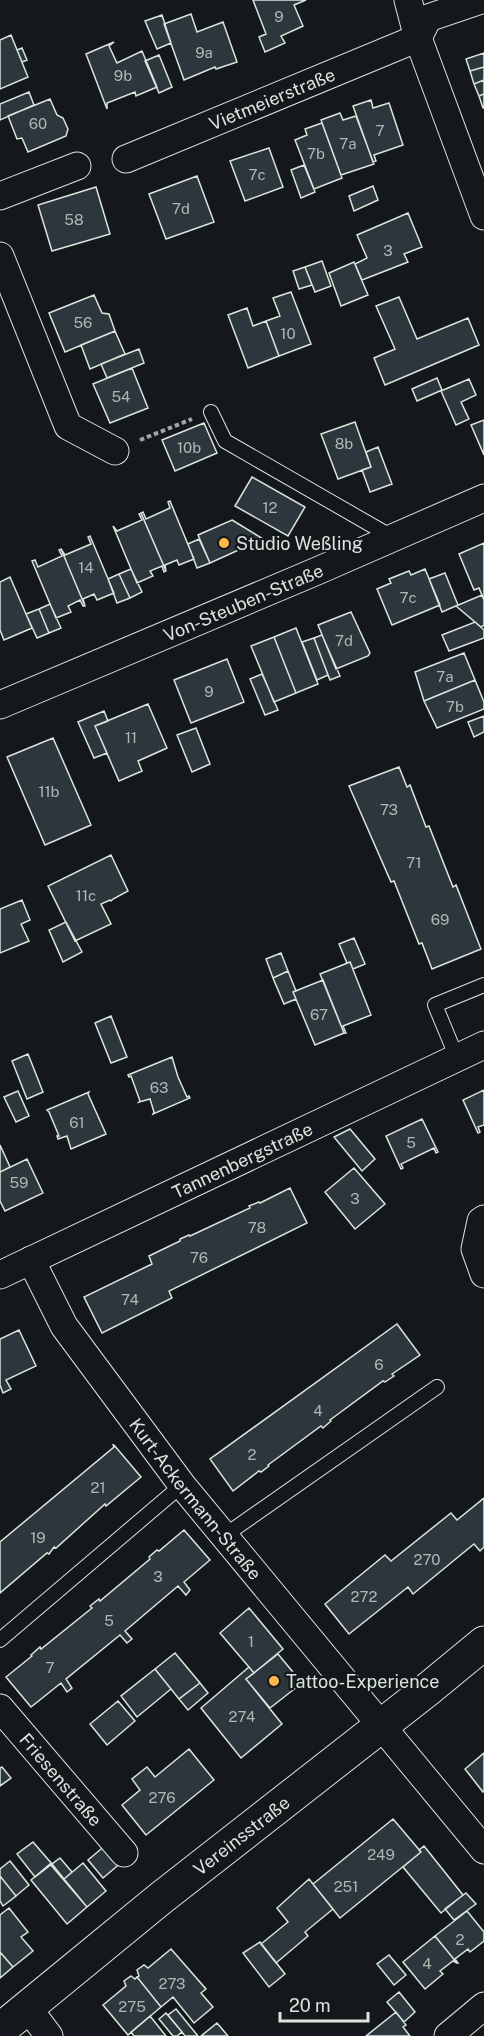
<svg xmlns="http://www.w3.org/2000/svg" width="484" height="2036" font-family="'Public Sans',sans-serif">
<style>
.building{fill:#2c363c;stroke:#d8e6dc;stroke-width:1.5}
.lines{fill:none;stroke-linecap:round;stroke-linejoin:round}
.service-casing{stroke:#d8e6dc;stroke-width:16}
.minor-casing{stroke:#d8e6dc;stroke-width:29}
.tertiary-casing{stroke:#d8e6dc;stroke-width:35}
.path{stroke:#9da8a2;stroke-width:4;stroke-dasharray:4.5 3;stroke-linecap:butt}
.service{stroke:#14181c;stroke-width:14}
.minor{stroke:#14181c;stroke-width:27}
.tertiary{stroke:#14181c;stroke-width:33}
.poi-dot{fill:#ffb74d;stroke:#14181c;stroke-width:2}
.labels{text-anchor:middle;dominant-baseline:central;stroke-width:4.5;stroke-linejoin:round;paint-order:stroke}
.number-label{font-size:15px;fill:#adbab4}
.street-label{font-size:18px;fill:#d8e6dc;stroke:#14181c}
.poi-label{font-size:18px;fill:#d8e6dc;stroke:#14181c;text-anchor:start}
</style>
<rect width="100%" height="100%" fill="#14181c"/>
<path class="building" d="M253,0H306L294,5L303,26L281,36L285,43L265,52L259,37L266,34Z
M191,14L197,32L223,22L237,62L216,69L215,67L184,80L164,24Z
M162,15L171,43L157,49L145,21Z
M11,35L28,77L0,89V40Z
M114,42L109,46L117,63L142,51L157,87L136,96L135,92L107,103V109L86,54Z
M22,48L27,60L22,62L17,50Z
M484,53V67L470,71L466,59Z
M159,55L172,87L159,93L145,61Z
M484,67V80L474,84L470,71Z
M484,80V94L479,96L474,84Z
M29,92L34,105L0,120V104Z
M484,94V108H483L479,96Z
M50,99L57,115L63,118L68,129L66,136L28,152L22,138L17,139L8,116Z
M371,100L373,108L389,103L403,145L374,155L376,161L373,162L353,106Z
M340,113L343,120L356,116L374,164L341,175L321,120Z
M322,123L342,178L314,189L295,140L307,135L305,129Z
M269,148L283,187L245,201L230,161Z
M304,165L315,192L301,198L291,170Z
M197,176L214,222L166,239L149,194Z
M373,186L378,200L354,211L349,196Z
M96,187L110,234L52,251L38,205Z
M408,213L422,247L404,254L408,262L362,280L355,264L367,258L357,235Z
M322,261L331,286L315,292L305,267Z
M354,262L368,295L341,306L329,273Z
M305,267L312,285L299,289L293,271Z
M291,292L311,344L279,356L266,321L280,316L273,298Z
M94,295L102,313L109,314L115,331L65,352L49,313Z
M399,297L417,339L468,318L479,345L385,385L374,358L395,349L376,306Z
M247,308L253,326L266,321L279,356L248,368L228,315Z
M115,331L125,354L90,369L81,345Z
M139,349L144,363L107,378L101,364Z
M132,368L148,408L110,423L93,384Z
M437,378L442,390L417,401L412,389Z
M469,379L476,395L461,402L469,419L456,425L441,391Z
M484,420V455L471,425Z
M355,422L371,467L338,479L321,434Z
M204,423L217,453L175,471L162,440Z
M378,447L392,484L370,492L362,470L371,467L366,452Z
M252,477L305,507L288,536L235,506Z
M170,501L194,559L179,565L177,560L165,565L166,571L141,513L143,512L146,519L170,508L168,502Z
M141,513L166,571L164,572L162,566L150,571L153,576L137,583L113,526L117,531L142,520L139,514Z
M232,520L263,539L210,563L198,535Z
M90,536L114,593L97,600L94,594L83,599L85,606L61,549L65,555L91,544L88,537Z
M199,539L210,563L197,568L188,544Z
M484,543V600L479,588L474,590L459,554Z
M61,549L85,606H83L80,600L68,606L71,612L56,618L32,561L35,560L38,567L62,556L59,550Z
M131,569L142,592L130,598L119,574Z
M425,569L440,605L392,625L377,589L391,583L389,579L409,571L411,575Z
M445,573L458,605L442,612L429,579Z
M119,574L130,598L117,603L108,579Z
M10,577L32,628L4,640L0,630V582Z
M482,595L484,600V625L481,627L456,606Z
M50,604L61,628L49,633L39,609Z
M39,609L49,633L37,638L26,614Z
M351,612L370,653L368,656L336,669L318,625Z
M475,622L484,630V638L449,651L442,635Z
M296,628L318,684L296,693L274,637Z
M322,635L340,676L330,680L314,638Z
M274,637L296,693L274,702L251,646Z
M314,638L328,675L317,680L302,642Z
M464,653L475,680L424,701L415,672Z
M227,659L244,702L191,723L174,680Z
M262,674L278,710L265,715L250,679Z
M475,680L484,702V709L437,728L424,701Z
M148,704L167,748L138,761L142,771L119,781L95,726Z
M104,711L108,721L95,726L107,753L94,758L78,722Z
M484,716V732L474,737L468,722Z
M196,728L210,764L192,772L177,735Z
M53,738L91,825L45,845L7,757Z
M399,767L407,787L410,785L426,827L429,826L453,887L456,885L481,949L432,969L422,943L419,944L394,881L391,882L349,786Z
M111,855L128,891L113,899L111,901L110,900L101,904L111,924L75,941L48,886Z
M22,900L30,920L21,924L29,941L0,953V909Z
M66,922L82,952L63,962L49,930Z
M354,938L365,964L353,969L350,962L347,963L339,944Z
M281,953L288,971L273,978L266,959Z
M350,962L371,1015L343,1026L346,1033H344L320,974Z
M288,971L296,991L293,992L296,999L284,1004L273,978Z
M323,980L344,1033L315,1045L293,992Z
M111,1016L127,1057L111,1063L95,1023Z
M28,1054L43,1092L27,1099L12,1061Z
M172,1057L178,1077L187,1097L189,1096L190,1098L153,1114L154,1112L150,1099L139,1102L140,1101L131,1076L129,1077L128,1075Z
M484,1090V1125L478,1127L480,1132L478,1133L463,1100Z
M18,1091L29,1116L16,1122L4,1097Z
M89,1092L88,1094L106,1134L71,1149L67,1136L58,1139L57,1136H59L49,1112L47,1110Z
M422,1119L438,1152L436,1153L434,1148L401,1164L403,1168L401,1169L386,1136Z
M350,1129L375,1159L362,1171L334,1137Z
M0,1145L10,1167L0,1172Z
M27,1159L43,1193L5,1211L0,1201V1172Z
M354,1168L385,1204L355,1229L325,1192Z
M290,1188L307,1223L169,1291L172,1298L102,1333L84,1297L152,1264L149,1256L180,1241V1239L189,1235L190,1236L250,1208L249,1206L259,1202L260,1203Z
M397,1324L420,1355L392,1374L394,1376L385,1382L383,1381L330,1420L331,1421L323,1428L321,1426L268,1465L269,1466L261,1472L259,1471L233,1491L210,1459Z
M19,1330L36,1366L6,1380L11,1389L3,1393L0,1385V1339Z
M113,1445H114L141,1477L106,1506L105,1504L56,1548L54,1547L49,1554L47,1553L0,1593V1542L114,1447Z
M484,1498V1547L480,1551L474,1544L413,1594L408,1587L349,1634L325,1604L385,1555L391,1561L451,1513L457,1520Z
M184,1530L210,1560L184,1582L190,1590L186,1595L178,1586L125,1631L132,1639L127,1643L120,1635L66,1679L72,1688L67,1692L61,1683L31,1707L6,1677L32,1656L31,1655L40,1647L41,1649L92,1608L90,1606L99,1599L100,1601L150,1559L149,1557L157,1550L159,1551Z
M249,1608L283,1649L254,1673L220,1633Z
M175,1653L200,1683L179,1699L155,1669Z
M278,1654L302,1683L270,1708L246,1679Z
M249,1667L254,1673L246,1679L282,1724L241,1758L201,1708Z
M155,1669L171,1689L137,1717L121,1696Z
M200,1683L208,1693L188,1710L179,1699Z
M118,1701L135,1721L107,1745L90,1724Z
M189,1749L214,1780L146,1835L122,1805L140,1790L132,1779L147,1767L155,1777Z
M484,1753V1791L483,1792L465,1769Z
M2,1767L11,1778L0,1786V1768Z
M393,1819L421,1852L340,1918L313,1884Z
M33,1842L52,1864L35,1877L17,1854Z
M107,1844L122,1862L103,1878L88,1860Z
M424,1846L463,1895L441,1913L403,1867L421,1852L419,1850Z
M60,1858L72,1872L64,1879L52,1864Z
M10,1861L29,1885L16,1896L0,1876V1869Z
M83,1863L106,1891L87,1907L64,1879Z
M50,1864L87,1907L67,1924L31,1880Z
M0,1876L16,1896L3,1906L0,1901Z
M309,1879L333,1909L305,1932L308,1936L276,1963L261,1944L288,1922L277,1908Z
M466,1893L476,1904L454,1920L445,1909Z
M9,1908L28,1932L21,1937L33,1951L13,1967L0,1952V1915Z
M467,1911L484,1932V1941L470,1952L468,1949L455,1959L458,1963H457L435,1936Z
M435,1936L457,1963L453,1961L440,1971L443,1974L425,1989L403,1962Z
M260,1942L285,1974L269,1987L243,1953Z
M171,1949L206,1989L201,1993L213,2007L194,2023L173,1997L161,2007L137,1977L139,1976L137,1970L144,1965L148,1968Z
M0,1952L13,1967L0,1978Z
M389,1955L406,1975L394,1985L377,1964Z
M131,1976L135,1979L137,1977L161,2007L128,2035L103,2005L126,1986L124,1981Z
M399,1992L415,2012L404,2022L387,2002Z
M176,2009L198,2036H185L182,2032L168,2015Z
M396,2012L406,2025L403,2027L410,2036H366Z
M166,2013L182,2032L177,2036H173L159,2019Z
M150,2016L166,2036H134L131,2032Z
M217,2023L228,2036H201Z"/>
<g class="lines">
<defs>
<path id="service" d="M211,412L225,441L392,537
M457,1058L435,1005L484,985
M224,1536L437,1387
M0,1640L182,1485"/>
<g id="minor">
<path d="M408,0L418,38L484,216"/>
<path id="s1" d="M126,159L418,38L428,18L481,0"/>
<path d="M0,196L77,166"/>
<path d="M0,256L68,426L115,451"/>
<path id="s2" d="M0,705L317,571L484,498"/>
<path d="M484,1219L481,1221L475,1249L484,1274"/>
<path id="s3" d="M31,1260L64,1326L182,1485L484,1850"/>
<path id="s4" d="M0,1275L484,1045"/>
<path id="s5" d="M0,1708L124,1853"/>
<path d="M28,2008L49,2036"/>
<path d="M448,2036L484,2006"/>
</g>
<g id="tertiary">
<path id="s6" d="M0,2030L161,1898L427,1690L484,1643"/>
</g>
</defs>
<use href="#service" class="service-casing"/>
<use href="#minor" class="minor-casing"/>
<use href="#tertiary" class="tertiary-casing"/>
<path class="path" d="M140,440L192,419"/>
<use href="#service" class="service"/>
<use href="#minor" class="minor"/>
<use href="#tertiary" class="tertiary"/>
</g>
<g class="poi-dot">
<circle cx="224" cy="543" r="6"/>
<circle cx="274" cy="1681" r="6"/>
</g>
<g class="labels">
<g class="number-label">
<text x="279" y="16">9</text>
<text x="204" y="52">9a</text>
<text x="123" y="75">9b</text>
<text x="38" y="123">60</text>
<text x="380" y="130">7</text>
<text x="348" y="143">7a</text>
<text x="316" y="153">7b</text>
<text x="257" y="174">7c</text>
<text x="181" y="208">7d</text>
<text x="74" y="219">58</text>
<text x="388" y="250">3</text>
<text x="83" y="322">56</text>
<text x="288" y="333">10</text>
<text x="121" y="396">54</text>
<text x="344" y="443">8b</text>
<text x="189" y="447">10b</text>
<text x="270" y="507">12</text>
<text x="86" y="567">14</text>
<text x="408" y="597">7c</text>
<text x="344" y="640">7d</text>
<text x="445" y="676">7a</text>
<text x="209" y="691">9</text>
<text x="455" y="706">7b</text>
<text x="131" y="737">11</text>
<text x="49" y="791">11b</text>
<text x="389" y="809">73</text>
<text x="414" y="862">71</text>
<text x="86" y="895">11c</text>
<text x="440" y="919">69</text>
<text x="319" y="1014">67</text>
<text x="159" y="1087">63</text>
<text x="77" y="1122">61</text>
<text x="411" y="1142">5</text>
<text x="19" y="1182">59</text>
<text x="355" y="1198">3</text>
<text x="257" y="1227">78</text>
<text x="199" y="1257">76</text>
<text x="130" y="1299">74</text>
<text x="379" y="1364">6</text>
<text x="318" y="1410">4</text>
<text x="252" y="1454">2</text>
<text x="98" y="1487">21</text>
<text x="38" y="1537">19</text>
<text x="427" y="1559">270</text>
<text x="158" y="1576">3</text>
<text x="364" y="1596">272</text>
<text x="109" y="1620">5</text>
<text x="251" y="1641">1</text>
<text x="50" y="1667">7</text>
<text x="242" y="1716">274</text>
<text x="162" y="1797">276</text>
<text x="381" y="1854">249</text>
<text x="346" y="1886">251</text>
<text x="460" y="1939">2</text>
<text x="427" y="1963">4</text>
<text x="172" y="1983">273</text>
<text x="132" y="2006">275</text>
</g>
<g class="street-label">
<text stroke="none"><textPath href="#s1" startOffset="158">Vietmeierstraße</textPath></text>
<text stroke="none"><textPath href="#s2" startOffset="264">Von-Steuben-Straße</textPath></text>
<text stroke="none"><textPath href="#s4" startOffset="268">Tannenbergstraße</textPath></text>
<text stroke="none"><textPath href="#s3" startOffset="291">Kurt-Ackermann-Straße</textPath></text>
<text stroke="none"><textPath href="#s5" startOffset="94">Friesenstraße</textPath></text>
<text stroke="none"><textPath href="#s6" startOffset="310">Vereinsstraße</textPath></text>
</g>
<g class="poi-label">
<text x="236" y="543">Studio Weßling</text>
<text x="286" y="1681">Tattoo-Experience</text>
</g>
</g>
<path d="M280 2012v9h88v-9" fill="none" stroke="#d8e6dc" stroke-width="3"/>
<text x="289" y="2012" font-size="18" fill="#d8e6dc" stroke="#14181c" stroke-width="4.5" paint-order="stroke">20 m</text>
</svg>
